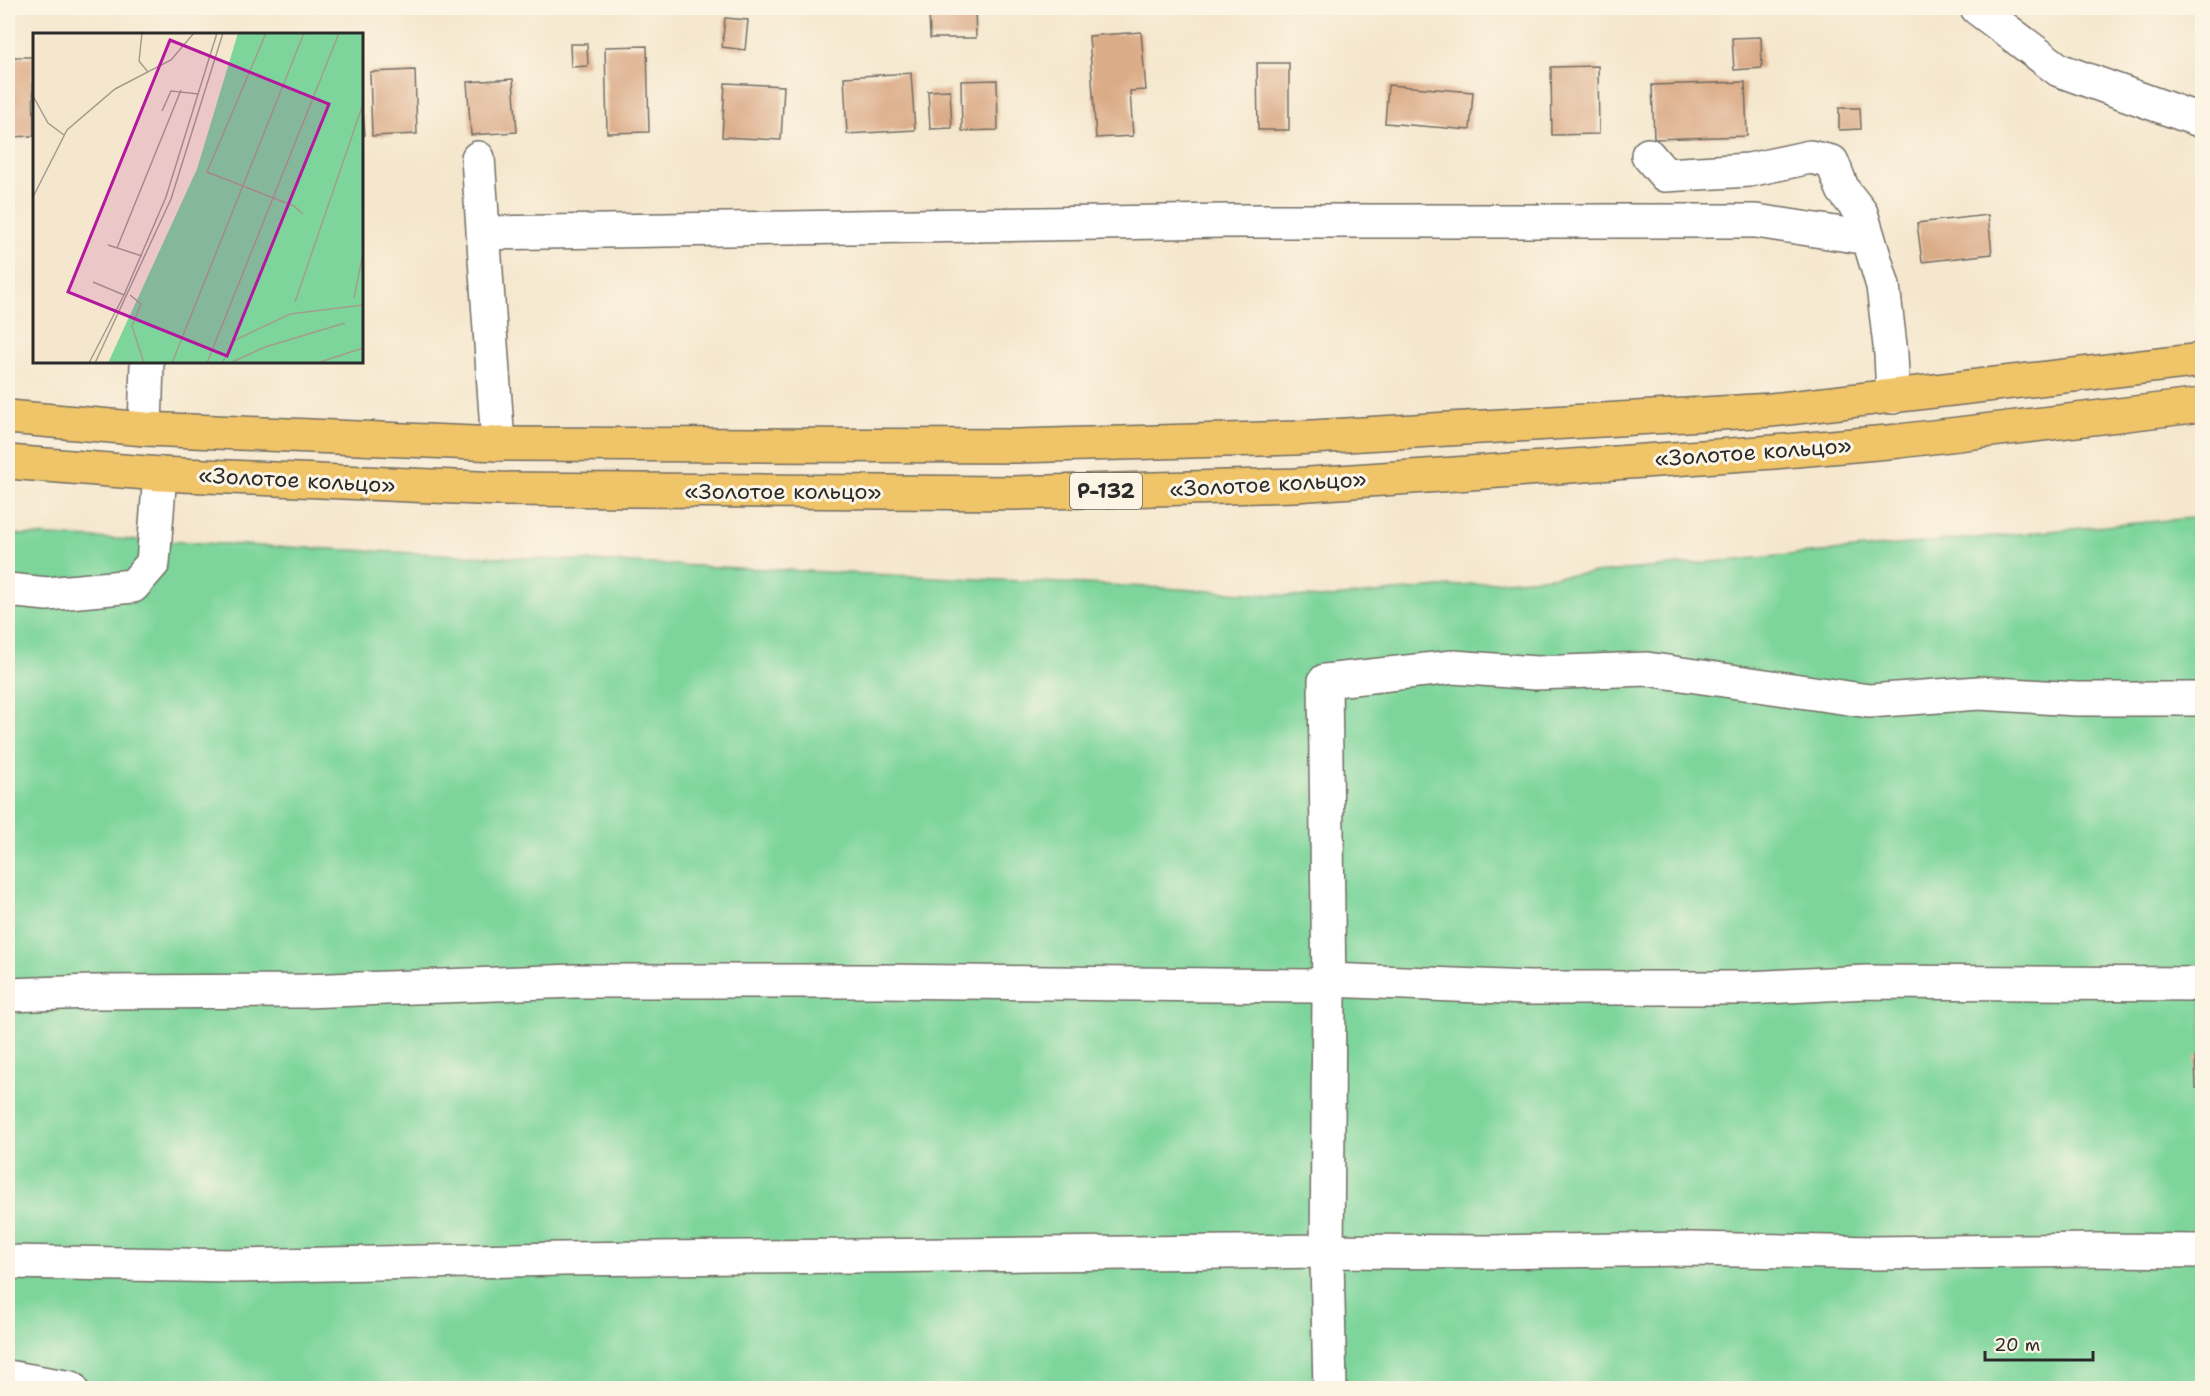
<svg xmlns="http://www.w3.org/2000/svg" width="2210" height="1396" font-family="'Shantell Sans',sans-serif">
<style>
.green{fill:#7dd59b;stroke:#548063;stroke-width:1.5}
.building{fill:#dbac88}
.lines{fill:none;stroke-linecap:round;stroke-linejoin:round}
.minor-casing{stroke:#726d64;stroke-width:36}
.highway-casing{stroke:#726d64;stroke-width:36}
.minor{stroke:#fff;stroke-width:33}
.highway{stroke:#f0c469;stroke-width:33}
.labels{text-anchor:middle;dominant-baseline:central;stroke-width:6;stroke-linejoin:round;paint-order:stroke}
.shield{fill:#fcf5e5;stroke:#6a6863;stroke-width:1.5}
.shield-label{font-size:21px;font-weight:bold;fill:#2b2b2b}
.street-label{font-size:22px;fill:#2b2b2b;stroke:#fcf5e5}
.inset-road{fill:none;stroke:#a49c8d;stroke-width:1.5}
.view{fill:#b5179e;fill-opacity:0.15;stroke:#b5179e;stroke-width:3}
.inset-edge{fill:none;stroke:#2b2b2b;stroke-width:3}
</style>
<rect width="100%" height="100%" fill="#fcf5e5"/>
<filter id="ink" filterUnits="userSpaceOnUse"><feTurbulence type="fractalNoise" baseFrequency=".0167" numOctaves="2"/><feDisplacementMap in="SourceGraphic" scale="12" xChannelSelector="R" yChannelSelector="G"/><feConvolveMatrix kernelMatrix="1 2 1 2 8 2 1 2 1" color-interpolation-filters="sRGB"/></filter>
<filter id="wash" filterUnits="userSpaceOnUse"><feTurbulence type="fractalNoise" baseFrequency=".008" numOctaves="4" result="noise"/><feDisplacementMap in="SourceGraphic" scale="24" xChannelSelector="R" yChannelSelector="G"/><feGaussianBlur stdDeviation="1.35" result="paint"/><feColorMatrix in="noise" values="0 0 0 0 0 0 0 0 0 0 0 0 0 0 0 0 0 1.4 0 .05"/><feComposite in="paint" operator="in"/></filter>
<g filter="url(#wash)">
<rect width="100%" height="100%" fill="#f5e7ce"/>
<path class="green" d="M2202,517V1388H8V534L1148,587L1321,598Z"/>
<g id="blocks">
<path class="building" d="M929,8H975L976,38H930Z
M725,18L748,20L745,50L722,47Z
M1141,32L1146,90L1130,91L1133,136L1096,138L1089,36Z
M1761,37L1762,68L1734,70L1732,38Z
M570,44H587L588,66L571,67Z
M647,46L649,132L607,133L605,47Z
M8,57H33L34,136L8,137Z
M1257,63H1289V130H1258Z
M1598,66L1599,134L1552,135L1551,67Z
M415,70L417,134L372,136L370,72Z
M911,73L915,130L847,134L844,77Z
M513,79L517,132L471,135L467,82Z
M997,80L998,130L962,131L961,81Z
M1745,82L1747,136L1654,139L1652,85Z
M725,83L784,86L781,140L722,137Z
M1388,85L1473,92L1470,130L1385,123Z
M950,90L952,128L930,129L928,91Z
M1839,108H1860L1861,129L1839,130Z
M363,115L365,135L362,136V116Z
M1988,215L1992,254L1922,262L1917,223Z
M2202,1055V1088H2196L2195,1056Z"/>
</g>
</g>
<g filter="url(#ink)">
<use href="#blocks" fill-opacity="0" stroke="#726d64" stroke-width="1.5"/>
<g class="lines">
<defs>
<path id="minor" d="M1977,8L2059,70L2202,121
M1648,155L1665,175L1749,170L1810,157L1832,162L1843,190L1861,213L1883,286L1891,354L1893,397
M478,158L498,444
M483,233L1225,221H1756L1868,238
M145,429L147,362
M8,590L47,594L133,586L153,563L160,474
M8,995L92,992L304,991L575,981H882L1310,986L1329,980L1529,988H1747L1867,982L2202,984
M8,1262L236,1266L563,1259L1327,1251L1489,1252L1691,1249L1873,1253L2095,1250L2202,1251
M8,1377L71,1388
M1330,1388L1327,1260L1329,990L1325,681L1453,667L1536,673L1647,669L1869,701L1979,693L2076,699H2202"/>
<path id="highway" d="M8,417L145,429L498,444L1017,446L1295,438L1771,410L2202,360
M8,462L160,474L500,489L1013,493L1295,485L1774,452L1899,441L2202,405"/>
</defs>
<use href="#minor" class="minor-casing"/>
<use href="#highway" class="highway-casing"/>
<use href="#minor" class="minor"/>
<use href="#highway" class="highway"/>
</g>
</g>
<g class="labels">
<rect class="shield" x="1070" y="473" width="72" height="36" rx="4.5"/>
<g class="shield-label">
<text x="1106" y="491">Р-132</text>
</g>
<g class="street-label">
<text transform="translate(1753 452) rotate(-4)">«Золотое кольцо»</text>
<text transform="translate(297 480) rotate(3)">«Золотое кольцо»</text>
<text transform="translate(1268 484) rotate(-3)">«Золотое кольцо»</text>
<text x="783" y="491">«Золотое кольцо»</text>
</g>
</g>
<g transform="translate(33 33)">
<rect width="330" height="330" fill="#f5e7ce"/>
<path d="M205,0H330V330H75L164,136Z" fill="#7dd59b"/>
<path class="inset-road" d="M109,0L106,28L115,39M233,0L174,139L261,173L270,181M0,63L15,90L31,102M129,78L138,58L166,61M0,164L34,97L82,56L138,27L161,0M75,212L109,223M84,215L148,57M60,249L91,262M97,262L108,271L99,293L111,330M321,265L330,220M262,269L330,71M56,330L91,262L133,164L184,0M62,330L138,166L190,0M139,330L271,0M174,330L306,0M189,330L202,307L257,281L330,272M197,330L232,314L312,290M284,330L330,315"/>
<path class="view" d="M137,7L296,71L194,323L35,259Z"/>
<rect width="330" height="330" class="inset-edge"/>
</g>
<rect width="2210" height="1396" fill="none" stroke="#fcf5e5" stroke-width="30"/>
<path d="M1985 1351v9h108v-9" fill="none" stroke="#2b2b2b" stroke-width="3"/>
<text x="1994" y="1351" font-size="18" fill="#2b2b2b" stroke="#fcf5e5" stroke-width="4.5" paint-order="stroke">20 m</text>
</svg>
